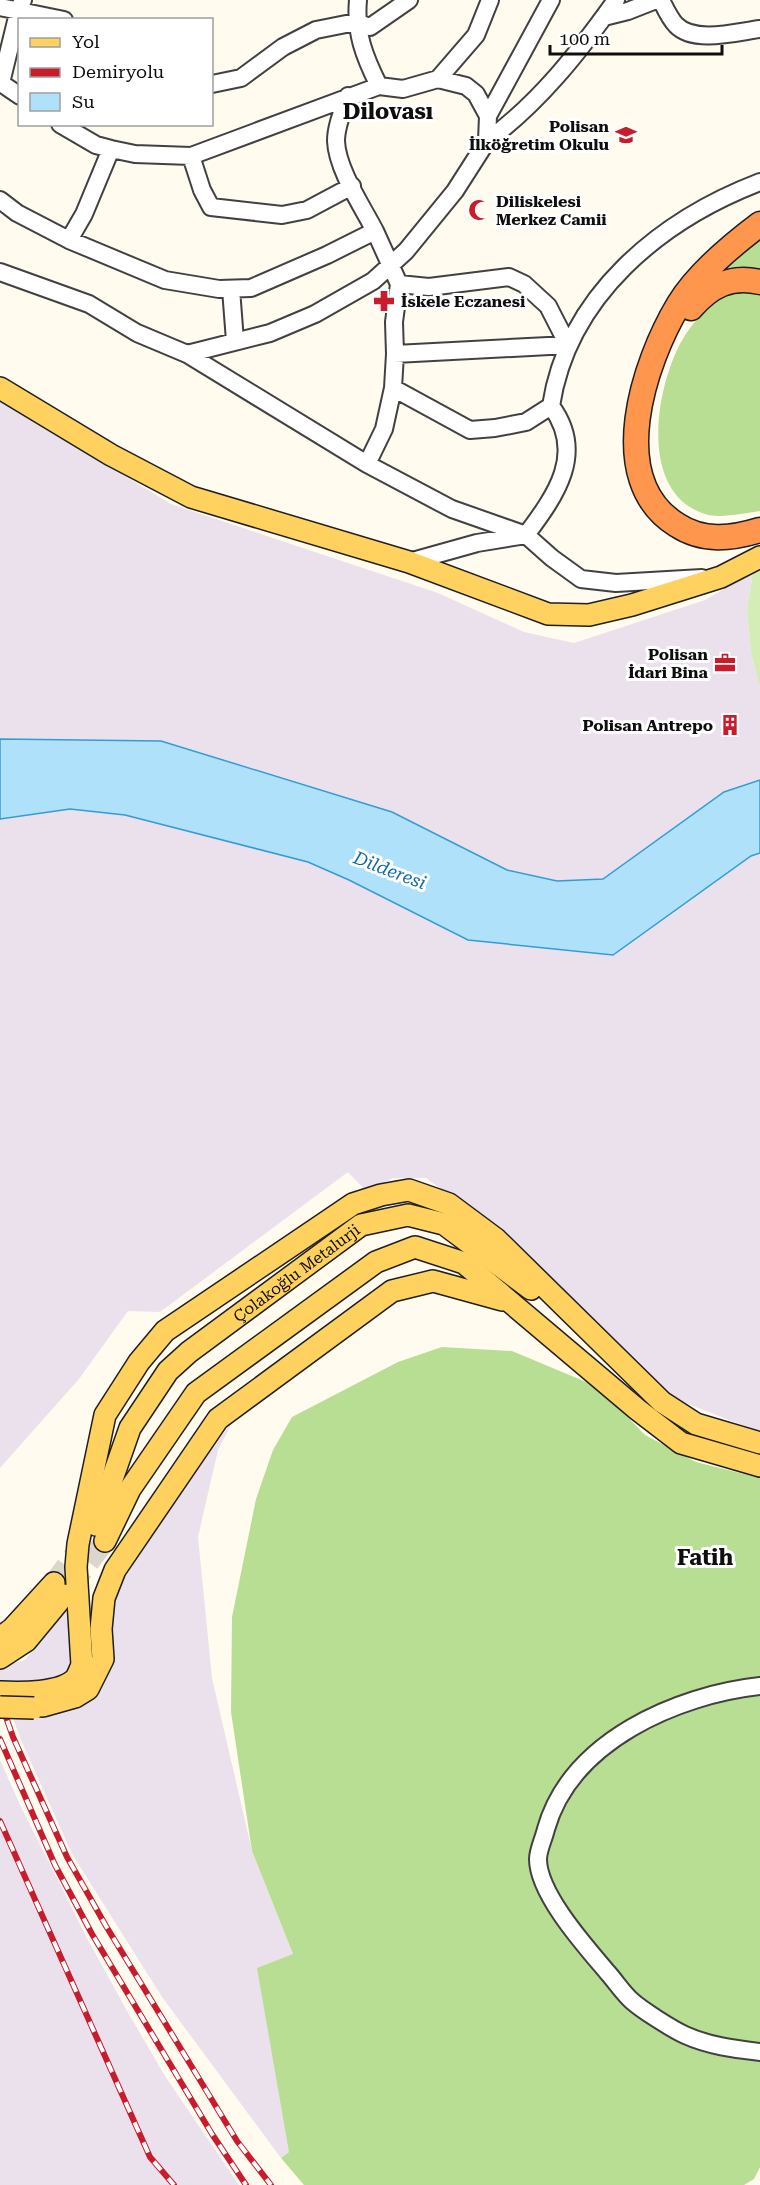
<svg xmlns="http://www.w3.org/2000/svg" width="760" height="2185" font-family="'Roboto Serif',serif">
<style>
.industrial{fill:#ebe1ed}
.green{fill:#d4ecb5}
.forest{fill:#b8de93}
.water{fill:#afe2fa;stroke:#319cd7;stroke-width:1.5}
.lines{fill:none;stroke-linecap:round;stroke-linejoin:round}
.major-tunnel{stroke:#dbd7cd;stroke-width:21;stroke-dasharray:21 10;stroke-linecap:butt}
.minor-casing{stroke:#414141;stroke-width:20}
.major-casing{stroke:#1f1f1f;stroke-width:24}
.highway-casing{stroke:#1f1f1f;stroke-width:27}
.minor{stroke:#fff;stroke-width:16}
.major{stroke:#ffd15f;stroke-width:21}
.highway{stroke:#fe964d;stroke-width:24}
.rail-casing{stroke:#c81c2c;stroke-width:6}
.rail{stroke:#fff;stroke-width:4;stroke-dasharray:11;stroke-linecap:butt}
.major-bridge-casing{stroke:#1f1f1f;stroke-width:24;stroke-linecap:butt}
.major-bridge{stroke:#ffd15f;stroke-width:21}
.labels{text-anchor:middle;dominant-baseline:central;stroke-width:6;stroke-linejoin:round;paint-order:stroke}
.poi-label{font-size:16px;font-weight:bold;fill:#0e0e0e;stroke:#fff;text-anchor:end}
.street-label{font-size:16px;fill:#0e0e0e;stroke:#fff}
.water-label{font-size:18px;font-style:italic;fill:#0e6ca9;stroke:#fff}
.district-label{font-size:22px;font-weight:bold;fill:#0e0e0e;stroke:#fff}
</style>
<rect width="100%" height="100%" fill="#fffbef"/>
<path class="industrial" d="M0,400L171,504L438,593L524,632L574,643L705,600L753,572L747,610L751,653L760,688V780L603,879L557,881L507,870L392,812L161,741L0,739Z
M70,809L125,815L308,862L349,880L468,940L760,853V1432L670,1397L505,1236L426,1178H393L366,1191L348,1172L160,1312L128,1311L79,1379L0,1468V819Z
M235,1417L218,1450L198,1537L212,1678L252,1851L293,1954L289,2152L281,2158L162,1997L72,1854L20,1738L0,1679V1667L25,1660L71,1599L89,1622Z
M0,1760L21,1807L87,1938L126,2009L165,2076L239,2185H0Z"/>
<path class="green" d="M760,566V688L751,653L747,610L753,572Z"/>
<path class="forest" d="M760,234V273H715Z
M731,286L760,290V511C743,513 721,519 705,514C639,493 655,392 680,344C693,320 711,304 731,286Z
M442,1347L512,1351L598,1387L645,1435L696,1462L760,1478V2167L754,2179L744,2185H304L281,2158L289,2152L257,1968L293,1954L252,1851L231,1712L232,1617L256,1499L273,1450L292,1417L398,1362Z"/>
<path class="water" d="M0,739L161,741L392,812L507,870L557,881L603,879L724,792L760,780V853L751,856L613,955L468,940L349,880L308,862L125,815L70,809L0,819Z"/>
<g class="lines">
<path class="major-tunnel" d="M54,1583L82,1545
M70,1587L105,1541"/>
<defs>
<path id="minor" d="M358,0C355,33 364,56 379,86
M661,0C665,8 670,19 676,25C694,44 737,32 760,29
M0,7L64,20
M604,17L628,11L656,0
M438,79L476,35L490,0
M212,84L241,78L283,47L316,30L356,22L370,27L409,0
M20,96L1,83L19,9L23,0
M488,116L551,0
M60,124L96,145L111,149L135,154L191,156L379,86L403,89L438,79L466,86L476,94L488,116L487,141L455,191L406,251L373,281L315,314L270,333L187,354
M487,141C539,103 579,52 616,0
M191,156L202,190L211,207L282,215L307,210L352,186
M0,200L17,213L69,240L165,280L219,289L251,288L327,255L375,231C362,206 337,169 336,141C336,126 343,110 348,96
M69,240L84,214L111,149
M0,272L89,304L137,333L187,354L367,464L452,509L526,535L477,543L409,562
M399,284L429,287L509,277L524,284L548,306L568,345
M231,289L235,341
M395,354L568,345
M393,388L470,430L495,428L526,422L551,406C568,295 661,220 760,182
M551,406C586,453 556,495 526,535L552,558L581,579L616,583L702,578
M367,464L384,429L393,388L395,354L394,322L399,284L375,231
M760,1686C677,1695 571,1741 546,1829C544,1838 538,1850 538,1859C538,1894 586,1947 608,1973C616,1982 623,1993 632,2001C642,2010 672,2029 685,2035C709,2046 735,2049 760,2052"/>
<g id="major">
<path d="M0,388L111,455L191,497L409,562L548,614L589,615L632,605L721,577L760,557"/>
<path id="s1" d="M96,1525L130,1428L168,1371L189,1352L361,1225L408,1215L444,1224L531,1289"/>
<path d="M105,1541L130,1489L196,1393L376,1262L415,1247L464,1263L638,1410L681,1443L760,1466"/>
<path d="M0,1638L12,1629L54,1583"/>
<path d="M0,1658L26,1641L64,1595"/>
<path d="M0,1692C19,1693 62,1694 76,1678C78,1675 80,1669 82,1665L76,1567L78,1544L105,1415L139,1362L165,1331L353,1204L381,1195L409,1190L449,1204L496,1239L662,1402L696,1424L760,1443"/>
<path d="M43,1706L75,1697L88,1689L103,1659L101,1629L104,1598L115,1570L218,1419L392,1291L433,1281L502,1300"/>
</g>
<path id="highway" d="M760,224C732,245 697,274 679,304C644,362 604,480 677,525C703,542 731,539 760,530
M691,308C710,286 731,275 760,282"/>
</defs>
<use href="#minor" class="minor-casing"/>
<use href="#major" class="major-casing"/>
<use href="#highway" class="highway-casing"/>
<use href="#minor" class="minor"/>
<use href="#major" class="major"/>
<use href="#highway" class="highway"/>
<defs>
<path id="rail" d="M0,1700L13,1737L67,1857L106,1926L237,2141L271,2185
M0,1739L55,1865L92,1934L212,2134L246,2185
M0,1821L150,2157L174,2185"/>
</defs>
<use href="#rail" class="rail-casing"/>
<use href="#rail" class="rail"/>
<defs>
<path id="major-bridge" d="M0,1707L34,1708"/>
</defs>
<use href="#major-bridge" class="major-bridge-casing"/>
<use href="#major-bridge" class="major-bridge"/>
</g>
<defs>
<symbol id="school-bare" viewBox="-9 -9 18 18"><path d="M0-5L7-2L0 1L-7-2ZM-4 1L0 2.5L4 1V4Q0 6-4 4Z" fill="#c81c2c" stroke="#fff" stroke-width="2.5" paint-order="stroke"/></symbol>
<symbol id="mosque-bare" viewBox="-9 -9 18 18"><path d="M3.5-4.9A6 6 0 1 0 3.5 4.9A5 5 0 1 1 3.5-4.9Z" fill="#c81c2c" stroke="#fff" stroke-width="2.5" paint-order="stroke"/></symbol>
<symbol id="pharmacy-bare" viewBox="-9 -9 18 18"><path d="M-2-6h4v4h4v4h-4v4h-4v-4h-4v-4h4Z" fill="#c81c2c" stroke="#fff" stroke-width="2.5" paint-order="stroke"/></symbol>
<symbol id="office-bare" viewBox="-9 -9 18 18"><path d="M-6-3h4V-5.5h4V-3h4V5H-6ZM-1-4.5V-3h2v-1.5ZM-6 0V1H6V0Z" fill="#c81c2c" stroke="#fff" stroke-width="2.5" paint-order="stroke"/></symbol>
<symbol id="building-bare" viewBox="-9 -9 18 18"><path d="M-4-6H4V6H1V3H-1V6H-4ZM-2.5-4.3h1.7v1.8h-1.7ZM.8-4.3h1.7v1.8H.8ZM-2.5-1h1.7V.8h-1.7ZM.8-1h1.7V.8H.8Z" fill="#c81c2c" stroke="#fff" stroke-width="2.5" paint-order="stroke"/></symbol>
</defs>
<g fill-rule="evenodd">
<use href="#school-bare" x="611" y="120" width="30" height="30"/>
<use href="#mosque-bare" x="464" y="195" width="30" height="30"/>
<use href="#pharmacy-bare" x="369" y="286" width="30" height="30"/>
<use href="#office-bare" x="710" y="648" width="30" height="30"/>
<use href="#building-bare" x="715" y="710" width="30" height="30"/>
</g>
<g class="labels">
<g class="poi-label">
<text x="609" y="126">Polisan<tspan x="609" dy="18">İlköğretim Okulu</tspan></text>
<text x="496" y="201" text-anchor="start">Diliskelesi<tspan x="496" dy="18">Merkez Camii</tspan></text>
<text x="401" y="301" text-anchor="start">İskele Eczanesi</text>
<text x="708" y="654">Polisan<tspan x="708" dy="18">İdari Bina</tspan></text>
<text x="713" y="725">Polisan Antrepo</text>
</g>
<g class="street-label">
<text stroke="none"><textPath href="#s1" startOffset="333">Çolakoğlu Metalurji</textPath></text>
</g>
<g class="water-label">
<text transform="translate(390 870) rotate(21)">Dilderesi</text>
</g>
<g class="district-label">
<text x="388" y="111">Dilovası</text>
<text x="705" y="1557">Fatih</text>
</g>
</g>
<rect x="18" y="18" width="195" height="108" fill="#ffffff" stroke="#9f9f9f" stroke-width="1.5"/>
<rect x="30" y="38" width="30" height="9" fill="#ffd15f" stroke="#9f9f9f" stroke-width="1.5"/>
<text x="72" y="48" font-size="18" fill="#0e0e0e">Yol</text>
<rect x="30" y="68" width="30" height="9" fill="#c81c2c" stroke="#9f9f9f" stroke-width="1.5"/>
<text x="72" y="78" font-size="18" fill="#0e0e0e">Demiryolu</text>
<rect x="30" y="93" width="30" height="18" fill="#afe2fa" stroke="#9f9f9f" stroke-width="1.5"/>
<text x="72" y="108" font-size="18" fill="#0e0e0e">Su</text>
<path d="M550 45v9h172v-9" fill="none" stroke="#0e0e0e" stroke-width="3"/>
<text x="559" y="45" font-size="18" fill="#0e0e0e" stroke="#ffffff" stroke-width="4.5" paint-order="stroke">100 m</text>
</svg>
